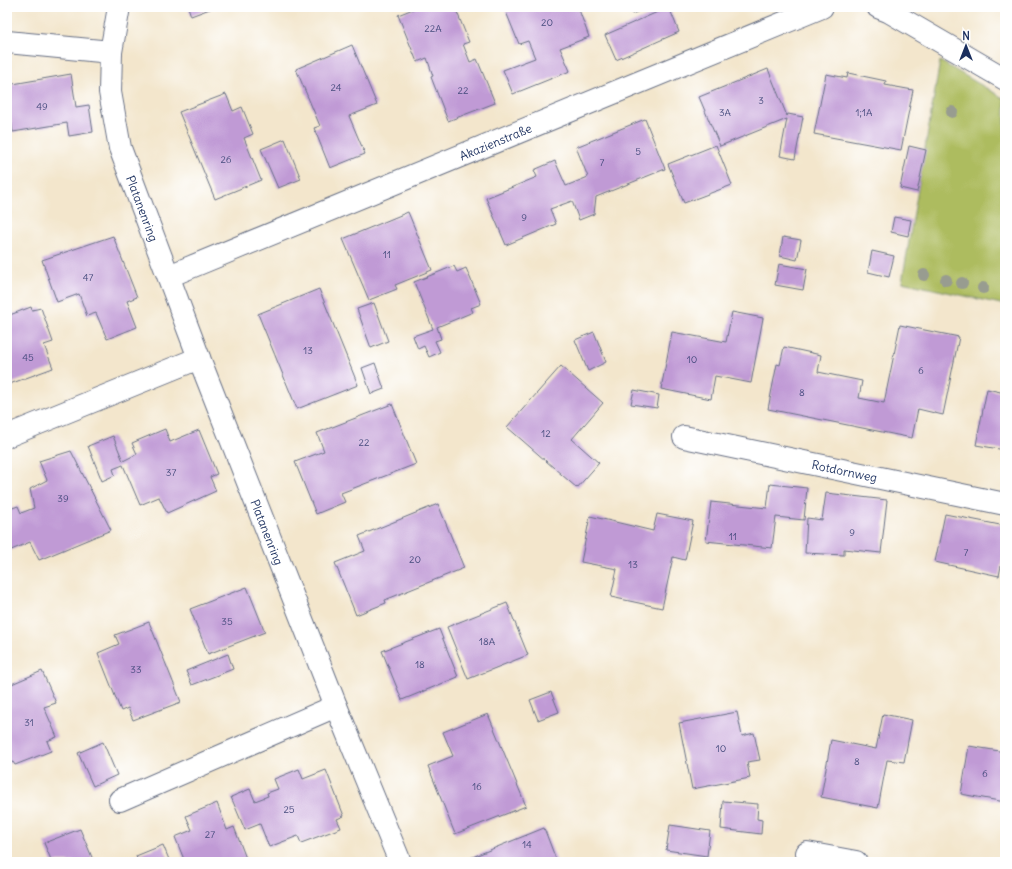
<svg xmlns="http://www.w3.org/2000/svg" width="1012" height="869" font-family="Delius,sans-serif">
<style>
.park{fill:#adbc5e;stroke:#64765e}
.building{fill:#c09ad5}
.lines{fill:none;stroke-linecap:round;stroke-linejoin:round}
.minor-casing{stroke:#676f84;stroke-width:24}
.minor{stroke:#fff;stroke-width:22}
.tree{fill:#989c90}
.labels{text-anchor:middle;dominant-baseline:central;stroke-width:4;stroke-linejoin:round;paint-order:stroke}
.number-label{font-size:10px;fill:#444a7c}
.street-label{font-size:12px;fill:#1b2f5e;stroke:#fff}
</style>
<rect width="100%" height="100%" fill="#fff"/>
<filter id="ink" filterUnits="userSpaceOnUse"><feTurbulence type="fractalNoise" baseFrequency=".025" numOctaves="2"/><feDisplacementMap in="SourceGraphic" scale="8" xChannelSelector="R" yChannelSelector="G"/><feConvolveMatrix kernelMatrix="1 2 1 2 8 2 1 2 1" color-interpolation-filters="sRGB"/></filter>
<filter id="wash" filterUnits="userSpaceOnUse"><feTurbulence type="fractalNoise" baseFrequency=".012" numOctaves="4" result="noise"/><feDisplacementMap in="SourceGraphic" scale="16" xChannelSelector="R" yChannelSelector="G"/><feGaussianBlur stdDeviation="0.9" result="paint"/><feColorMatrix in="noise" values="0 0 0 0 0 0 0 0 0 0 0 0 0 0 0 0 0 1.4 0 .05"/><feComposite in="paint" operator="in"/></filter>
<g filter="url(#wash)">
<rect width="100%" height="100%" fill="#f3e6cc"/>
<path class="park" d="M940,61L1005,99V305L902,282Z"/>
<g id="blocks">
<path class="building" d="M188,7H215L191,16Z
M418,7H455L469,42L463,44L470,62L477,59L495,103L448,121L431,77L433,76L427,58L417,62L398,15Z
M504,7H578L589,37L560,48L570,71L513,94L503,70L535,58L528,41L519,44Z
M629,7H649L632,14Z
M669,7L679,32L616,60L605,35Z
M352,45L377,105L349,116L365,154L330,168L314,128L320,126L296,69Z
M768,69L787,116L788,114L803,117L795,159L780,156L787,119L720,146L699,97Z
M848,73L886,81L885,85L913,90L901,150L814,134L826,74L847,78Z
M71,74L76,107L89,105L93,132L69,136L67,123L13,132L7,97V85Z
M226,94L233,111L242,107L253,134L244,138L261,180L215,199L179,112Z
M645,119L665,169L596,197L594,214L579,220L572,201L550,209L556,224L506,245L486,198L537,177L534,170L555,161L566,186L588,177L576,147Z
M285,139L301,179L278,188L261,149Z
M716,145L732,185L684,203L668,164Z
M909,146L926,150L917,192L900,188Z
M408,212L432,270L395,285L397,289L369,300L343,239Z
M894,217L911,220L908,236L891,232Z
M113,236L137,297L127,301L137,327L107,339L96,313L87,316L79,294L57,302L42,260Z
M783,237L801,240L797,260L780,256Z
M872,251L894,256L889,277L868,272Z
M779,264L807,269L803,290L775,285Z
M454,266L457,272L466,268L481,304L471,308L473,312L437,327L441,339L435,341L440,352L429,357L424,346L418,349L413,336L433,329L414,282Z
M319,289L358,385L297,409L258,314Z
M374,303L388,341L371,348L357,309Z
M31,307L32,310L41,308L53,342L44,345L53,368L7,385V316Z
M732,312L763,318L751,383L715,376L711,399L661,389L672,332L726,342Z
M900,325L959,337L943,415L918,409L912,438L768,409L777,364L780,365L784,347L821,355L818,372L862,381L859,398L884,403Z
M594,332L606,362L588,371L575,340Z
M375,363L384,389L371,394L362,368Z
M561,366L603,403L572,439L599,463L577,488L507,427Z
M987,389L1005,393V450L976,445Z
M634,390L659,395L657,408L631,404Z
M392,404L416,464L341,493L345,502L316,514L295,462L324,451L317,433Z
M165,429L170,442L199,430L217,474L210,477L216,491L167,513L159,497L140,505L123,465L113,469L115,475L102,481L88,446L113,436L123,461L137,454L132,443Z
M71,451L111,530L39,560L30,542L9,551L7,546V510L18,506L21,513L34,508L30,489L47,480L39,461Z
M770,484L807,488L804,520L776,517L772,548L706,541L711,502L767,508Z
M826,493L887,500L881,553L844,549V555L805,553L807,518L822,520Z
M438,504L464,568L385,600L386,603L356,615L335,563L365,551L359,536Z
M657,514L693,521L685,560L673,557L662,608L611,597L617,569L581,562L590,516L653,531Z
M945,514L1005,526V546L999,576L935,562Z
M247,587L265,632L208,654L190,609Z
M507,603L528,655L468,679L447,627Z
M149,622L181,702L133,720L128,708L121,711L98,653L119,644L115,635Z
M439,629L458,677L402,700L382,651Z
M228,654L233,669L192,685L186,671Z
M42,671L56,703L44,707L57,737L47,741L51,751L15,765L13,762L7,764V686Z
M551,692L559,712L538,720L530,700Z
M737,712L742,736L754,733L760,760L747,762L750,778L692,789L679,723Z
M488,714L526,806L455,834L428,766L453,756L443,732Z
M883,714L912,720L904,762L887,760L878,808L821,797L831,740L876,749Z
M103,742L117,775L93,786L78,753Z
M969,746L1005,752V802L961,794Z
M299,769L303,779L326,770L344,816L337,819L341,828L301,843L298,836L269,847L260,824L245,830L231,797L250,789L255,801L268,796L267,793L278,789L274,779Z
M723,801L758,804L757,819L762,820L761,834L721,829Z
M217,803L227,830L234,827L247,861L185,862L175,837L192,830L186,816Z
M670,825L710,831L707,856L666,850Z
M544,828L557,862H466L465,860Z
M80,829L94,862L100,860L101,862H52L44,843Z
M163,845L170,862H138L136,856Z"/>
</g>
</g>
<g filter="url(#ink)">
<use href="#blocks" fill-opacity="0" stroke="#676f84" stroke-width="1"/>
<g class="lines">
<defs>
<g id="minor">
<path id="s1" d="M119,7L111,52L110,92L120,148L199,358L336,706L400,862"/>
<path d="M878,7L888,11L1005,79"/>
<path d="M7,42L111,52"/>
<path id="s2" d="M169,276L822,7"/>
<path d="M7,436L199,358"/>
<path id="s3" d="M684,437L1005,504"/>
<path d="M120,800L336,706"/>
<path d="M807,853L856,862"/>
</g>
</defs>
<use href="#minor" class="minor-casing"/>
<use href="#minor" class="minor"/>
</g>
<g class="tree">
<circle cx="952" cy="112" r="6"/>
<circle cx="924" cy="275" r="6"/>
<circle cx="946" cy="280" r="6"/>
<circle cx="962" cy="283" r="6"/>
<circle cx="983" cy="288" r="6"/>
</g>
</g>
<g class="labels">
<g class="number-label">
<text x="547" y="22">20</text>
<text x="433" y="28">22A</text>
<text x="336" y="87">24</text>
<text x="463" y="90">22</text>
<text x="761" y="100">3</text>
<text x="42" y="106">49</text>
<text x="725" y="112">3A</text>
<text x="864" y="112">1;1A</text>
<text x="638" y="151">5</text>
<text x="226" y="159">26</text>
<text x="602" y="162">7</text>
<text x="524" y="217">9</text>
<text x="387" y="254">11</text>
<text x="88" y="277">47</text>
<text x="308" y="350">13</text>
<text x="28" y="357">45</text>
<text x="692" y="359">10</text>
<text x="921" y="370">6</text>
<text x="802" y="392">8</text>
<text x="546" y="433">12</text>
<text x="364" y="442">22</text>
<text x="171" y="472">37</text>
<text x="63" y="498">39</text>
<text x="852" y="532">9</text>
<text x="733" y="536">11</text>
<text x="966" y="552">7</text>
<text x="415" y="559">20</text>
<text x="633" y="564">13</text>
<text x="227" y="621">35</text>
<text x="487" y="641">18A</text>
<text x="420" y="664">18</text>
<text x="136" y="669">33</text>
<text x="29" y="722">31</text>
<text x="721" y="748">10</text>
<text x="857" y="761">8</text>
<text x="985" y="773">6</text>
<text x="477" y="786">16</text>
<text x="289" y="809">25</text>
<text x="210" y="834">27</text>
<text x="527" y="844">14</text>
</g>
<g class="street-label">
<text stroke="none"><textPath href="#s2" startOffset="353">Akazienstraße</textPath></text>
<text stroke="none"><textPath href="#s1" startOffset="207">Platanenring</textPath></text>
<text stroke="none"><textPath href="#s3" startOffset="164">Rotdornweg</textPath></text>
<text stroke="none"><textPath href="#s1" startOffset="554">Platanenring</textPath></text>
</g>
</g>
<rect width="1012" height="869" fill="none" stroke="#fff" stroke-width="24"/>
<g transform="translate(966 46)" stroke="#ffffff" stroke-width="3" paint-order="stroke">
<path d="M0-3L7 15L0 10L-7 15Z" fill="#1b2f5e"/>
<text y="-6" font-size="11" font-weight="bold" text-anchor="middle" fill="#1b2f5e">N</text>
</g>
</svg>
